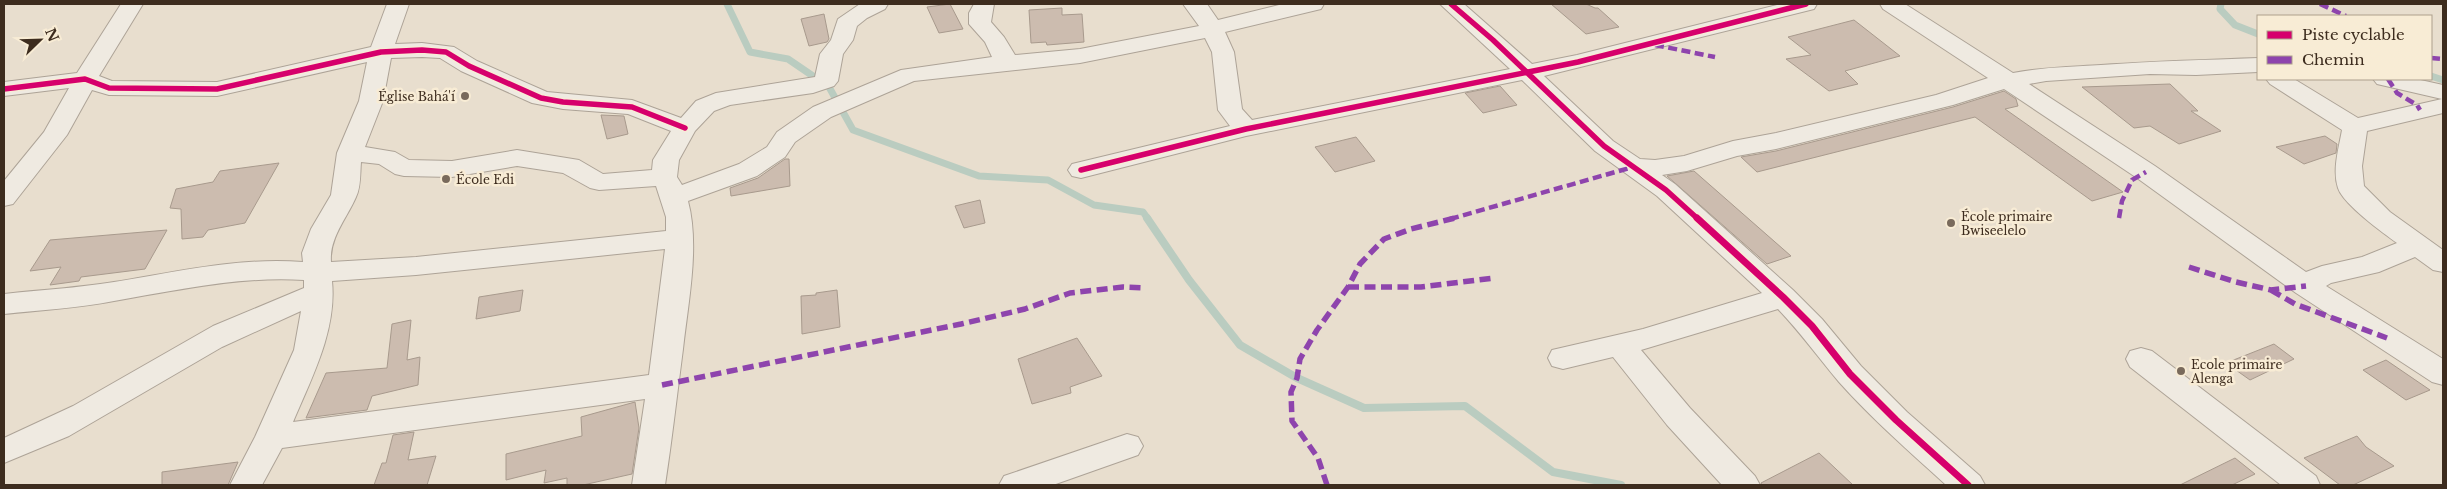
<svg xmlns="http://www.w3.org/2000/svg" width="2447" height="489" font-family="'Libre Baskerville',serif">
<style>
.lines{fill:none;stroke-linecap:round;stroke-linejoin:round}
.stream-far1{stroke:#baccc0;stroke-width:7}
.stream{stroke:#baccc0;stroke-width:8}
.building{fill:#ccbcaf;stroke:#a89a8d}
.minor-casing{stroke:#ada397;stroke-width:2}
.minor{fill:#efeae1;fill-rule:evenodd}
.quiet-far1{stroke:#8e44ad;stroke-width:4.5;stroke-dasharray:9 4.5;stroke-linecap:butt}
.quiet{stroke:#8e44ad;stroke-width:5.5;stroke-dasharray:11 5.5;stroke-linecap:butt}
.cycleway-far1-casing{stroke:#f8ecd5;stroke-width:8}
.cycleway-casing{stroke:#f8ecd5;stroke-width:10}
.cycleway-far1{stroke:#d6006c;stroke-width:5.5}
.cycleway{stroke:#d6006c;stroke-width:7}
.poi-dot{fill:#796a5c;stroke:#f8ecd5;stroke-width:2}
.labels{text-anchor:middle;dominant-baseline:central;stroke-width:5;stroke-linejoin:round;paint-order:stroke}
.poi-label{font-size:12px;fill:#3d2c1e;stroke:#f8ecd5;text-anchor:start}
</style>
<rect width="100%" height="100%" fill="#e8dece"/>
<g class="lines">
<path class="stream-far1" d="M727,4L750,52L788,59L829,87L853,130L979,176L1048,180L1094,205L1143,212L1148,219
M2221,4L2220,9L2235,25L2258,34
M2431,76L2443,80"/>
<path class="stream" d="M1147,218L1189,280L1240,345L1297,378L1364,408L1465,406L1553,472L1621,485"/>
</g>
<path class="building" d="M950,4L963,29L939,33L927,7Z
M1551,4H1586L1595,8H1598L1619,27L1586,34Z
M1062,8V15L1082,14L1084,42L1047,45L1046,42L1031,43L1029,10Z
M824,14L829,39L827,42L809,46L801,19Z
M1854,20L1900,56L1845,71L1858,84L1829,91L1786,59L1811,55L1788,37Z
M2170,84L2198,111H2191L2221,131L2179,144L2150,126L2134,128L2082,87Z
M1500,86L1517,105L1483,113L1465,93Z
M2004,91L2016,99L2018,106L2005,109L2123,192L2092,201L1975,117L1757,172L1741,157L1776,151L1953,107Z
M601,115L624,116L628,134L607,139Z
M2325,136L2337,144L2336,153L2304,164L2276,147Z
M1356,137L1375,161L1335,172L1315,147Z
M785,159H789L790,186L731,196L730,188L758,178Z
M279,163L245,223L208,230L203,237L182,239L181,209L170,208L176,189L213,182L220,171Z
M1694,171L1791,256L1767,264L1667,176Z
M980,200L985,223L964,228L955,206Z
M167,230L145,269L81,277L79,281L50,285L61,267L30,271L50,240Z
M523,290L520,311L476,319L479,297Z
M837,290L840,327L802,334L801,296L816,295V293Z
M411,320L407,360L420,357L418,385L372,396L367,410L306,418L326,373L387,368L392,324Z
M1077,338L1102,376L1070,387L1071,393L1032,404L1018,359Z
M2274,344L2294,359L2250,380L2226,363Z
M2386,360L2430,390L2406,400L2363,370Z
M635,402L639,428L632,474L583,485H567V478L544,483L546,470L506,480V454L582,436L581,417Z
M414,432L408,460L436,456L427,485H374L382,463H386L393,435Z
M2357,436L2366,447L2394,466L2353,485H2340L2304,458Z
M1819,453L1853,485H1762L1761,483Z
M2235,458L2255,474L2232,485H2180Z
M238,462L228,485H162V472Z"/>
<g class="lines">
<defs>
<path id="minor" d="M121,4H143L99,76L112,81L217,82L371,47L387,4H409L395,44L422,43L454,47L477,61L547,92L632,100L681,118L696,101L716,93L815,77L820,54L831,40L838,19L860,4H888L885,9L867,18L857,26L853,40L843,54L838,81L834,86L813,93L730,105L714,111L695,131L679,160L677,177L682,185L739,164L767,147L777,132L813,107L901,70L992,57L985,42L969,24V13L974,4H994L991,22L1004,37L1015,55L1080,49L1199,26L1183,4H1207L1218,20L1283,4H1324L1321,9L1225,32L1234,52L1242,109L1252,120L1510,69L1440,4H1464L1532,64L1577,55L1781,4H1817L1814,9L1544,76L1613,141L1640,159L1655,160L1684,156L1733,141L1776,133L1936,95L1988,78L1883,9L1880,4H1905L2013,73C2044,67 2069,67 2101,65C2153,61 2206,60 2258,58V72L2196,75L2150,74L2046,81L2029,84L2155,166L2306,272L2322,266L2362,257L2397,243C2383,233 2343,204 2338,188C2332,170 2339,147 2342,130L2270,84L2266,79H2294L2358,118L2442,99L2377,84L2373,79H2416L2443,85V113L2367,131L2362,166L2364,186L2390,212L2443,250V272L2433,270L2415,257L2379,272L2331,283L2326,286L2443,359V385L2432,382L2296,293L2137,178L2004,89L1953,105L1776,149L1737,156L1687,171L1662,175L1675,184L1793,290L1822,319L1861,366L1907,412L1980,476L1985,485H1946C1910,452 1872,419 1839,382C1818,357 1800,332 1778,309L1641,350L1690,408L1755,476L1760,485H1722L1667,425L1613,357L1563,369L1552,366L1548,358L1552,350L1643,329L1762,293L1657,196L1595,151L1522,80L1246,136L1081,178L1072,176L1068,170L1072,164L1230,126L1218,110L1212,52L1205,38L1080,63L914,81L831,117L795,142L785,157L757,176L688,201C700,246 688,303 683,349C677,394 672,440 665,485H632L645,399L282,448L262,485H230L255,437L294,350L301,311L222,347L69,436L4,463V438L73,406L213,326L304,288V280C239,276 178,290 114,301C78,308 41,310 4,314V294C40,290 77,288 114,282C177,272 238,257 303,262L302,253L311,229L331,195L337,153L359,101L367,62L217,96L109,95L92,90L67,135L13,204L4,206V181L44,132L69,88L4,96V82L77,73ZM422,57L440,58L461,71L532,103L563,109L628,114L671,131L653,160L652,170L603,174L579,160L517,150L452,161L409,160L395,152L365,147L383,101L391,58ZM361,162L379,164L395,174L404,176L452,177L517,166L563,173L590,188L599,190L656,186L666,217V231L416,257L331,262C329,238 347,218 356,197C361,187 360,173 361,162ZM665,249L649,375L293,422C312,377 337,330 332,281L416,275Z
M2141,348L2152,351L2316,476L2320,485H2281L2130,367L2126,359L2130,351Z
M1127,434L1138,437L1143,446L1138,455L1053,485H999L1004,476Z"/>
</defs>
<use href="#minor" class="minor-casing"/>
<use href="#minor" class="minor"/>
<path class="quiet-far1" d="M2320,4L2346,16
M1655,45L1715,57
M2431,58L2443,59
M2388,79L2397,93L2417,105L2420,110
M2119,218L2122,201L2132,180L2146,172
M1450,219L1633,167"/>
<path class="quiet" d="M2189,267L2236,282L2271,290L2306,286
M1348,287H1421L1494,278
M2271,290L2295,304L2387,338
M662,385L961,324L1025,309L1070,293L1123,287L1145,288
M1327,485L1318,458L1292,421L1291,392L1297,378L1300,359L1317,330L1348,287L1360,264L1384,239L1411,229L1455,218"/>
<defs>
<path id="cycleway-far1" d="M1451,4L1493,40L1604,146L1666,190L1698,219
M4,89L85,79L109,88L217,89L381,52L422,50L446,52L469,66L541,98L563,102L632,107L685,128
M1081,170L1246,129L1578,62L1806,4"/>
<path id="cycleway" d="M1697,218L1783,297L1812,326L1850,374L1896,420L1968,485"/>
</defs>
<use href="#cycleway-far1" class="cycleway-far1-casing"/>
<use href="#cycleway" class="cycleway-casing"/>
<use href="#cycleway-far1" class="cycleway-far1"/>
<use href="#cycleway" class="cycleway"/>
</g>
<g class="poi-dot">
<circle cx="465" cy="96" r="5"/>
<circle cx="446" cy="179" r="5"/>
<circle cx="1951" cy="223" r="5"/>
<circle cx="2181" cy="371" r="5"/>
</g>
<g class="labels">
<g class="poi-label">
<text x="455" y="96" text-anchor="end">Église Bahá'í</text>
<text x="456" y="179">École Edi</text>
<text x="1961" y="216">École primaire<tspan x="1961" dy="14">Bwiseelelo</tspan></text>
<text x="2191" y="364">Ecole primaire<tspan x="2191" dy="14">Alenga</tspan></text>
</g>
</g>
<rect width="2447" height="489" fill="none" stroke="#3d2c1e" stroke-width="10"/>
<rect x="2257" y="15" width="175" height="65" fill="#f8ecd5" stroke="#ad9f8c"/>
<rect x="2267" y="31" width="25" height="8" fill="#d6006c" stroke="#ad9f8c"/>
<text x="2302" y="40" font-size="15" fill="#3d2c1e">Piste cyclable</text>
<rect x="2267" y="56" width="25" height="8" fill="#8e44ad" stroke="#ad9f8c"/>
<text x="2302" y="65" font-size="15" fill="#3d2c1e">Chemin</text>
<g transform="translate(40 40) rotate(67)" stroke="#f8ecd5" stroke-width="4" paint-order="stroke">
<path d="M0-4L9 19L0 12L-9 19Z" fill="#3d2c1e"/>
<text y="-8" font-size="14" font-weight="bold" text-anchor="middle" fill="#3d2c1e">N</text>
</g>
</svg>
